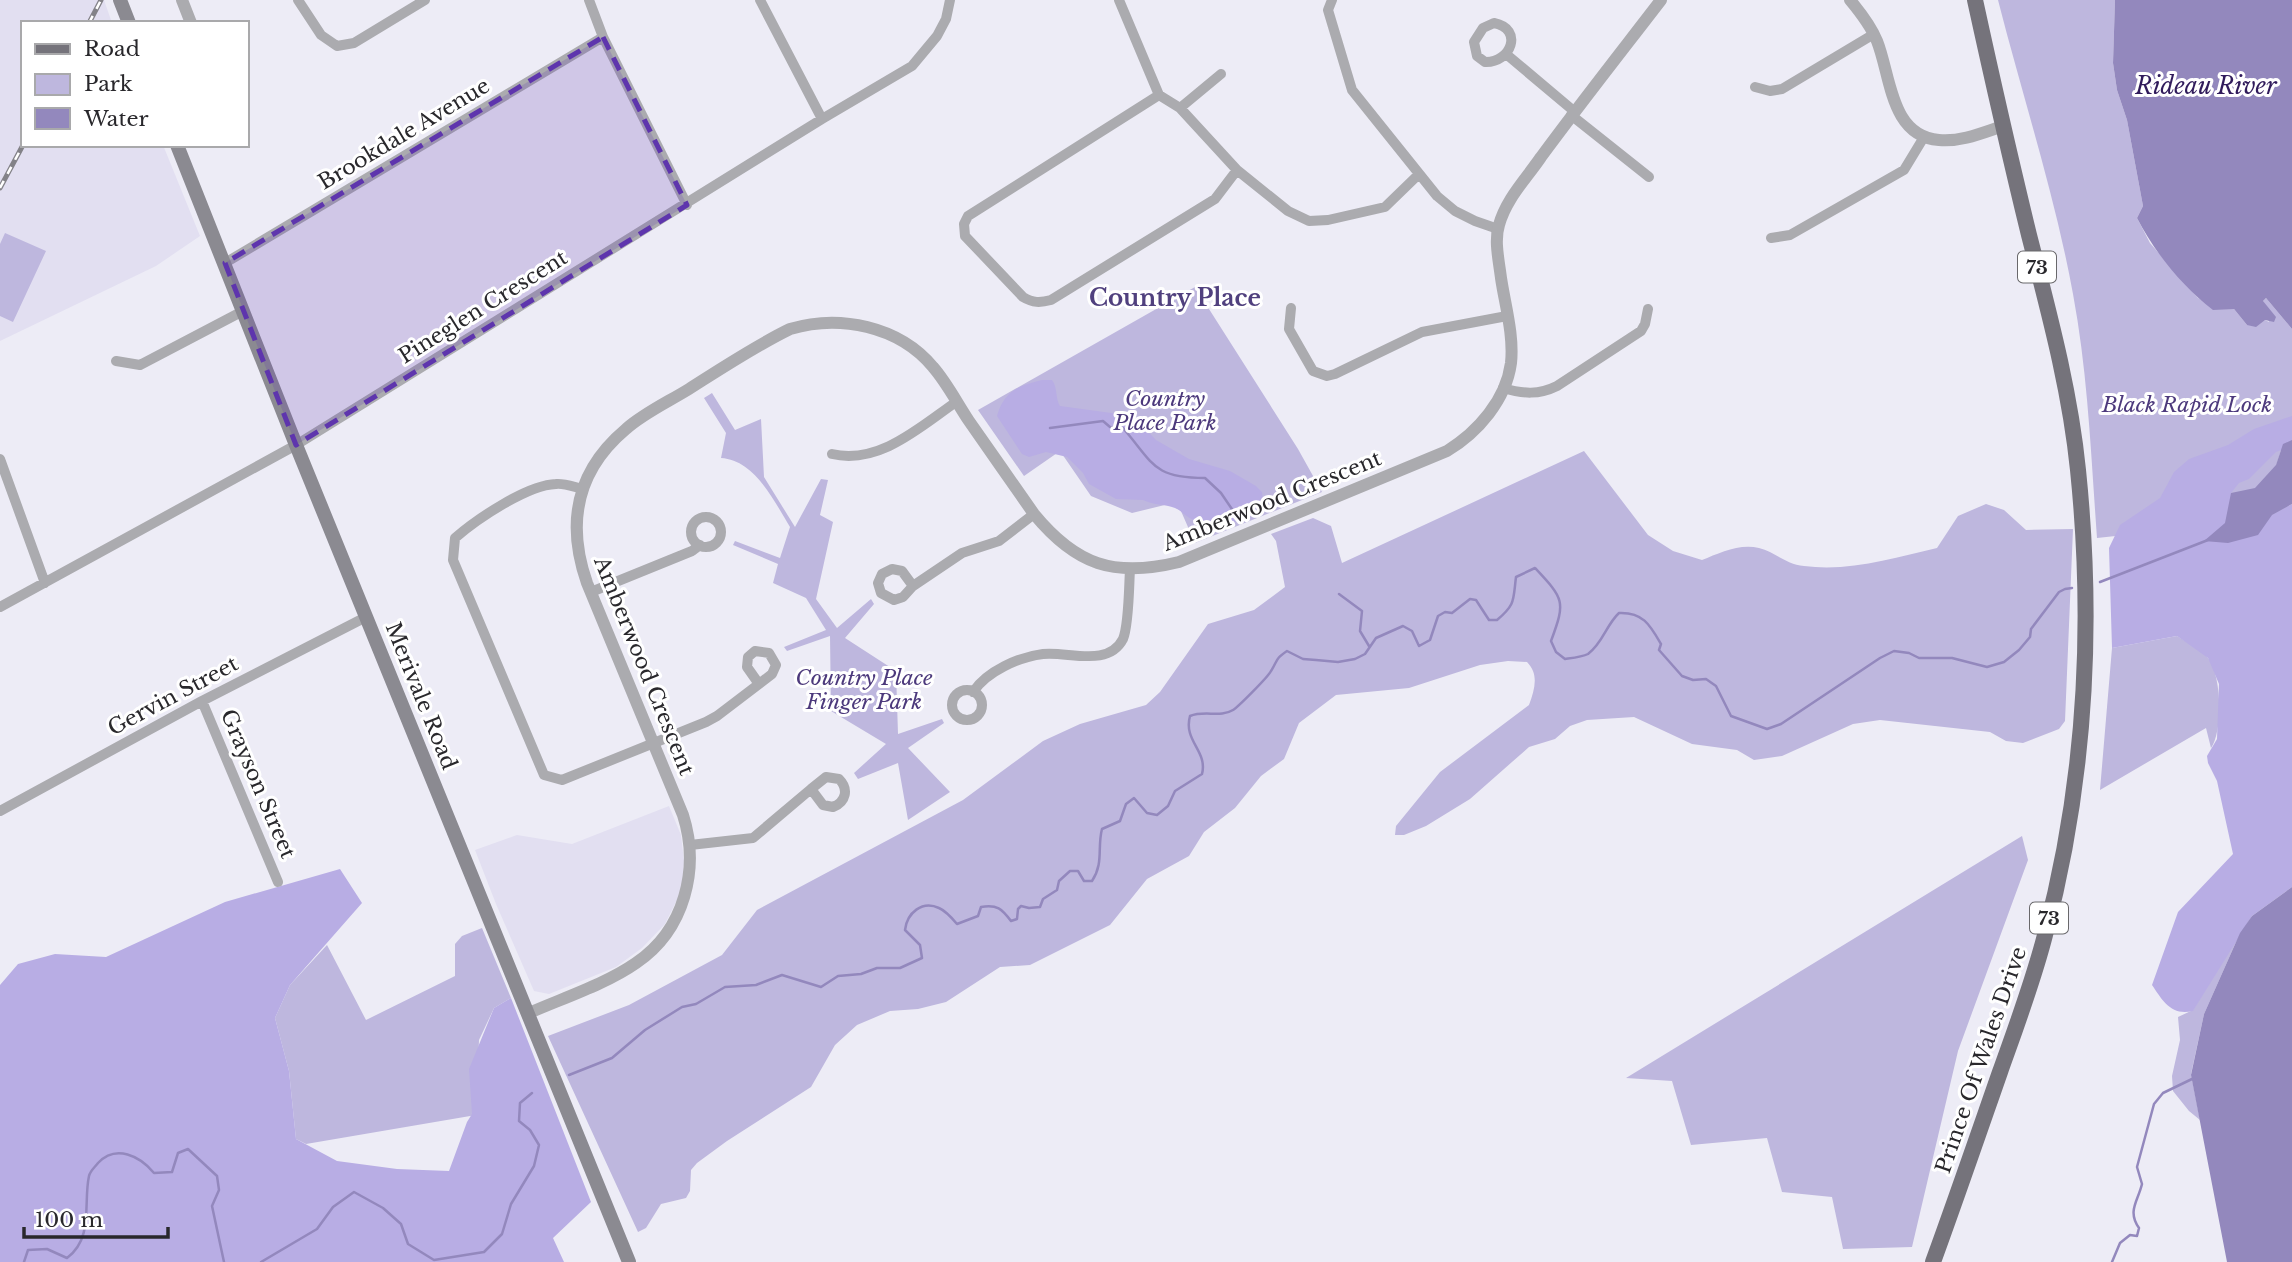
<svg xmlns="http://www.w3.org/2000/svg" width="2292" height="1262" font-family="'Libre Baskerville',serif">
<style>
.built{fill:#e2dff1}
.green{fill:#beb7de}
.forest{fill:#b8ade4}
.water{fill:#9388bd}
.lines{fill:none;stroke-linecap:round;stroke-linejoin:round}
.stream{stroke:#9388bd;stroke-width:2.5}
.minor{stroke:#ababaf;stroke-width:10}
.tertiary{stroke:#ababaf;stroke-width:12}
.secondary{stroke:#8b8a91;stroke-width:14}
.primary{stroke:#75737b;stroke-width:16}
.rail-casing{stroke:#838288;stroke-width:5}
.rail{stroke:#fff;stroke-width:2.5;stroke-dasharray:8;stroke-linecap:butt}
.marked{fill:#5e35ad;fill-opacity:0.2;stroke:#5e35ad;stroke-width:5;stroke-dasharray:14 9;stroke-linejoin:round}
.labels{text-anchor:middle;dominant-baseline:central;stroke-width:6;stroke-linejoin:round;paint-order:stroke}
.shield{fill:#fff;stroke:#69686b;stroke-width:2}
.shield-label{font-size:19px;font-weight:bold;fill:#29282c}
.street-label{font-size:21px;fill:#29282c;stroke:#fff}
.park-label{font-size:21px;font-style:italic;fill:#4c397c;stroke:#fff}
.water-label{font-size:23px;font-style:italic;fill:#301b5b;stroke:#fff}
.neighbourhood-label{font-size:23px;font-weight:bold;fill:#50407e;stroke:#fff}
</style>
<rect width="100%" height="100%" fill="#edecf6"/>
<path class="built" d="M0,0H104L112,23H23V145H163L200,236L156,266L0,341Z
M669,806L681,835L684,861L682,890L665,924L642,948L616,967L549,994L534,991L496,904L475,850L517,835L572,844Z"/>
<path class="green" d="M1998,0H2115L2113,63L2117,90L2127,120L2143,206L2137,218L2150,243L2198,298L2218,309H2234L2247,325L2265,320L2269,322L2263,301L2266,298L2292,329V440L2283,444L2271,482L2289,506L2258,535L2199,527L2097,538C2091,456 2088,374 2073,294C2055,195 2023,98 1998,0Z
M5,233L46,251L13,322L0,316V244Z
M1195,287L1298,449L1322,492L1195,543L1177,502L1132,513L1091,496L1060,451L1024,476L978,410Z
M712,393L735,430L761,419L764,477L795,527L821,479L828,480L820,515L833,522L816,599L837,628L871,599L874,604L845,638L896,671L898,734L942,719L944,723L908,748L950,792L908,820L898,763L858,779L854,773L886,744L831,711L830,636L787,651L784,647L826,630L806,598L773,583L778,564L733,545L735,541L780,558L790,527C774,501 755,460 721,458L726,433L704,398Z
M1584,451L1648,535L1673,551L1702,560C1719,553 1740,543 1759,548C1775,552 1785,564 1804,566C1849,572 1894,558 1937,548L1958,516L1986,504L2004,510L2026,530L2073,529L2065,721L2059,729L2023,743L2006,741L1990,732L1880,720L1853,724L1782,756L1754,760L1737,750L1692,744L1634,717L1587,720L1570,726L1555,739L1529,747L1470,799L1426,826L1404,835H1395L1396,826L1440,772L1529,705C1535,689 1539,674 1527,662L1508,661L1480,665L1409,688L1336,695L1299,723L1284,759L1261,776L1235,808L1204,832L1189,856L1147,879L1110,925L1030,965L1000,967L946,1002L918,1009L890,1011L857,1025L835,1045L811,1087L727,1141L697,1163L691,1170L690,1191L686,1198L661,1204L646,1228L638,1232L548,1036L629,1005L722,955L757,910L963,800L1043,741L1080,724L1146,705L1160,692L1208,624L1254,610L1285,587L1276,541L1271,534L1313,518L1331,526L1342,563Z
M2177,636C2186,642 2201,649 2208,658C2222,676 2223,731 2211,748L2206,728L2100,790L2112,648Z
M2022,836L2028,860L1958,1051L1912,1247L1843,1249L1832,1197L1782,1192L1767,1138L1691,1145L1672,1081L1626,1078Z
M482,928L511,998L494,1008L479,1040L476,1115L306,1144L296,1139L289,1071L275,1018L290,985L327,945L366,1020L455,976V944L462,936Z
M2240,933L2204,1014L2191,1074L2200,1120L2189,1111L2173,1091L2172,1076L2180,1040L2178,1017L2193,1010Z"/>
<path class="forest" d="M1042,380H1052C1058,388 1055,398 1060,406L1133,416L1156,440L1189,459L1230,471L1256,486L1262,492L1263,501C1247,526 1220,526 1194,520C1187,518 1182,511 1175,508C1165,504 1152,505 1143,500L1116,499L1089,484L1083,473L1067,457L1046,452L1029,457L1022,454L997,416C1004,391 1018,386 1042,380Z
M2292,416V446L2276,452L2249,479L2239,483L2231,493L2272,515L2292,504V887L2252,916L2193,1011C2171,1016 2163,1001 2152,985L2178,912L2233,854L2217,781L2208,763L2207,756L2217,739L2219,684L2208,658L2177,636L2112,648L2109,548L2120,525L2160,498L2174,472L2189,459L2228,445L2254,429Z
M340,869L362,903L290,985L275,1018L289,1071L296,1139L337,1161L397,1169L449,1171L467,1122L472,1114L469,1069L494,1008L511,998L591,1202L553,1238L564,1262H0V985L18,964L55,954L106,957L225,902Z"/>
<path class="water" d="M2115,0H2292V329L2266,298L2263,301L2276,317L2274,322L2265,320L2256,327L2247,325L2234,309L2213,310C2182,286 2155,253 2137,218L2143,206L2127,120L2117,90L2113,63Z
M2292,440V504L2272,515L2258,535L2228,543L2204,541L2225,523L2231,493L2255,488L2276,465L2283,444Z
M2292,887V1262H2227L2191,1075L2204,1014L2240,933L2252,916Z"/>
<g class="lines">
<path class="stream" d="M1050,428L1103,421L1110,427L1123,428C1154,464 1153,478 1205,478L1221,493L1238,518
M2100,582L2208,540
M1339,594L1362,611L1360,631L1369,646
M569,1075L612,1058L645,1030L682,1007L696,1004L725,987L756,985L782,975L821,987L838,976L861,974L877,968H900L922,958L920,945L905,930C907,913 922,900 939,908C946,911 952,918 957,924L978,916L981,907C997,904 1002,909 1011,921L1017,919L1018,909L1021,906L1029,908L1040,907L1043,899L1057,890L1059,881L1070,871H1078L1084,881H1092C1104,863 1097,848 1102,829L1120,821L1126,804L1134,798L1147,813L1157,815L1168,806L1175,791L1202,774C1208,751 1183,741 1190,716C1205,710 1220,718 1233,710C1238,707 1268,677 1271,671C1278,660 1275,659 1287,651L1303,659L1316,660L1338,662L1355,659L1365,654L1376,638L1403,626L1412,631L1419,646L1430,640L1438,616L1445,612L1452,613L1470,599L1476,600L1489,620H1497C1516,604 1513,600 1516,577L1535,568C1564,599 1566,601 1551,641L1556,652L1565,659C1572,658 1582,657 1588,654C1603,643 1606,625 1619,613C1643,612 1650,625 1661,644L1659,650L1682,676L1693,680L1706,679L1716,686L1731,716L1767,729L1781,724L1880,658L1894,651L1909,653L1919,658H1952L1987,667L2004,662L2019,650L2030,637L2031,629L2059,592L2065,589L2072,588
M24,1262L28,1250L47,1249L67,1258C94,1238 83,1203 89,1176C90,1171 95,1167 98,1163C116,1144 140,1156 154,1173L172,1172L178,1153L188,1149L217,1176L219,1190L212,1206L224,1262
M261,1262L317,1229L333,1207L354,1192L383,1208L401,1224L408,1244L434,1260L484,1252L502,1234L511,1204L534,1166L539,1145L530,1130L519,1121L520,1103L532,1093
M2112,1262L2120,1243L2130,1235L2137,1236L2139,1228C2127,1211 2138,1201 2142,1184L2137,1167L2154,1104L2163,1093L2192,1079"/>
<path class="minor" d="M298,0L321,35L337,46L354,43L425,0
M589,0L603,37L687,205
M760,0L822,119
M1119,0L1159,95L1180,108L1237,170L1288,211L1309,221L1328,220L1385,207L1418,175
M1332,0L1328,10L1352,90L1437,196L1455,211L1475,221L1498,229
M1494,23C1524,29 1511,63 1485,62L1477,56L1474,42L1483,28Z
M1506,54L1575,112
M1755,87L1770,91L1782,89L1874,34
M1159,95L968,216L964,224L965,236L1023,297C1033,303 1040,303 1051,300L1215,199L1237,170
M1180,108L1221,74
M1571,115L1649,177
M1771,238L1790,235L1904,170L1924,137
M225,263L603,37
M1291,308L1289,329L1313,371L1327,376L1335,374L1422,332L1507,316
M116,361L140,365L243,311
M1503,388C1523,394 1539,395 1557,386L1641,331L1645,324L1648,309
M832,454C879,465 920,427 956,402
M0,459L45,583
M583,489C574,487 564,483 556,484C527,485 477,519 455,538L453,560L544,775L562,780L706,722L717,716L759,684
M691 532a15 15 0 1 1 30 0a15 15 0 1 1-30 0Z
M892,569L902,571L913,586L903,597L894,600L881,593L878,583L882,574Z
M913,586L962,553L999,541L1034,514
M591,592L692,551L700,545
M0,607L296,445L822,119L912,66L937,36L946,19L950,0
M755,651L769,653L776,665L772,674L759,684L747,667L748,657Z
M952 705a15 15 0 1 1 30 0a15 15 0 1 1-30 0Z
M973,692C987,671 1019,657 1043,654C1068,651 1108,668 1123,639C1129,625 1129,585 1130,569
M202,701L278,882
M826,777L839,779C849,789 846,802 833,807L823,805L811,789Z
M0,811L202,701L366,617
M690,845L753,838L811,789"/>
<path class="tertiary" d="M182,0L191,23
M1850,0C1860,12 1871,26 1877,41C1891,76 1890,136 1939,140C1961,142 1982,133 2003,126
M529,1013C563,998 606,984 636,963C685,930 700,868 683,815L587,583C566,523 576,471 626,429C644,413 668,402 689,389C722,368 755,346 790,329C839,314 899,326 933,367C947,383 957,403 969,421C991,452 1012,483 1034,514C1076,565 1114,578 1179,562L1447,451C1478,432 1506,400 1511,363C1514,335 1505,305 1501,278C1499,261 1494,241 1499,225C1506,199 1526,179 1541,157C1580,104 1621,52 1661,0"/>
<path class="secondary" d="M120,0L129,23
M177,145L296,445L629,1262"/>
<path class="primary" d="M1933,1262C1956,1199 1978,1135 2000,1072C2016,1027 2033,982 2045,935C2085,784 2094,626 2078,470C2070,390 2049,313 2029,235C2010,157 1992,78 1975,0"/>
<defs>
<path id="rail" d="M89,23L101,0
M0,188L23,145"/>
</defs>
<use href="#rail" class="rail-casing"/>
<use href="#rail" class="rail"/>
</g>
<path class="marked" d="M603,37L687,205L296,445L225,263Z"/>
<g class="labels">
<g class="shield">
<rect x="2018" y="251.5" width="38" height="31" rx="5"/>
<rect x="2030" y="902.5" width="38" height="31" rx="5"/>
</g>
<g class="shield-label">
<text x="2037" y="267">73</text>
<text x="2049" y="918">73</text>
</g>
<g class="street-label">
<text transform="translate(404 134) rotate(-31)">Brookdale Avenue</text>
<text transform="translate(483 307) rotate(-32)">Pineglen Crescent</text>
<text transform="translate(1272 501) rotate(-22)">Amberwood Crescent</text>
<text transform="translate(644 666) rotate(68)">Amberwood Crescent</text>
<text transform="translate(173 696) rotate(-28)">Gervin Street</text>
<text transform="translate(421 696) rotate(68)">Merivale Road</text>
<text transform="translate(258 784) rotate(67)">Grayson Street</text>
<text transform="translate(1981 1060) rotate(-71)">Prince Of Wales Drive</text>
</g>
<g class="park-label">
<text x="1165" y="399">Country<tspan x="1165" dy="24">Place Park</tspan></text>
<text x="2187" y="405">Black Rapid Lock</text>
<text x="864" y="678">Country Place<tspan x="864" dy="24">Finger Park</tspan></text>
</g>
<g class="water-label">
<text x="2206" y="86">Rideau River</text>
</g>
<g class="neighbourhood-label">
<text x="1175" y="298">Country Place</text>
</g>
</g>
<rect x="21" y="21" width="228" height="126" fill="#ffffff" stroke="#a9a9ab" stroke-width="2"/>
<rect x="35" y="44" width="35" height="10" fill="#75737b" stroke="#a9a9ab" stroke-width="2"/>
<text x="84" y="56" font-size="21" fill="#29282c">Road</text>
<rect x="35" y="74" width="35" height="21" fill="#beb7de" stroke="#a9a9ab" stroke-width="2"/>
<text x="84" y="91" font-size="21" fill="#29282c">Park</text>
<rect x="35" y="108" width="35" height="21" fill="#9388bd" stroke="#a9a9ab" stroke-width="2"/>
<text x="84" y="126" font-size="21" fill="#29282c">Water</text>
<path d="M24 1227v10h144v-10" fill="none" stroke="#29282c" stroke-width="3.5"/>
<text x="35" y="1227" font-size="21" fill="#29282c" stroke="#ffffff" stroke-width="5" paint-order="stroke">100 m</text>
</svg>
